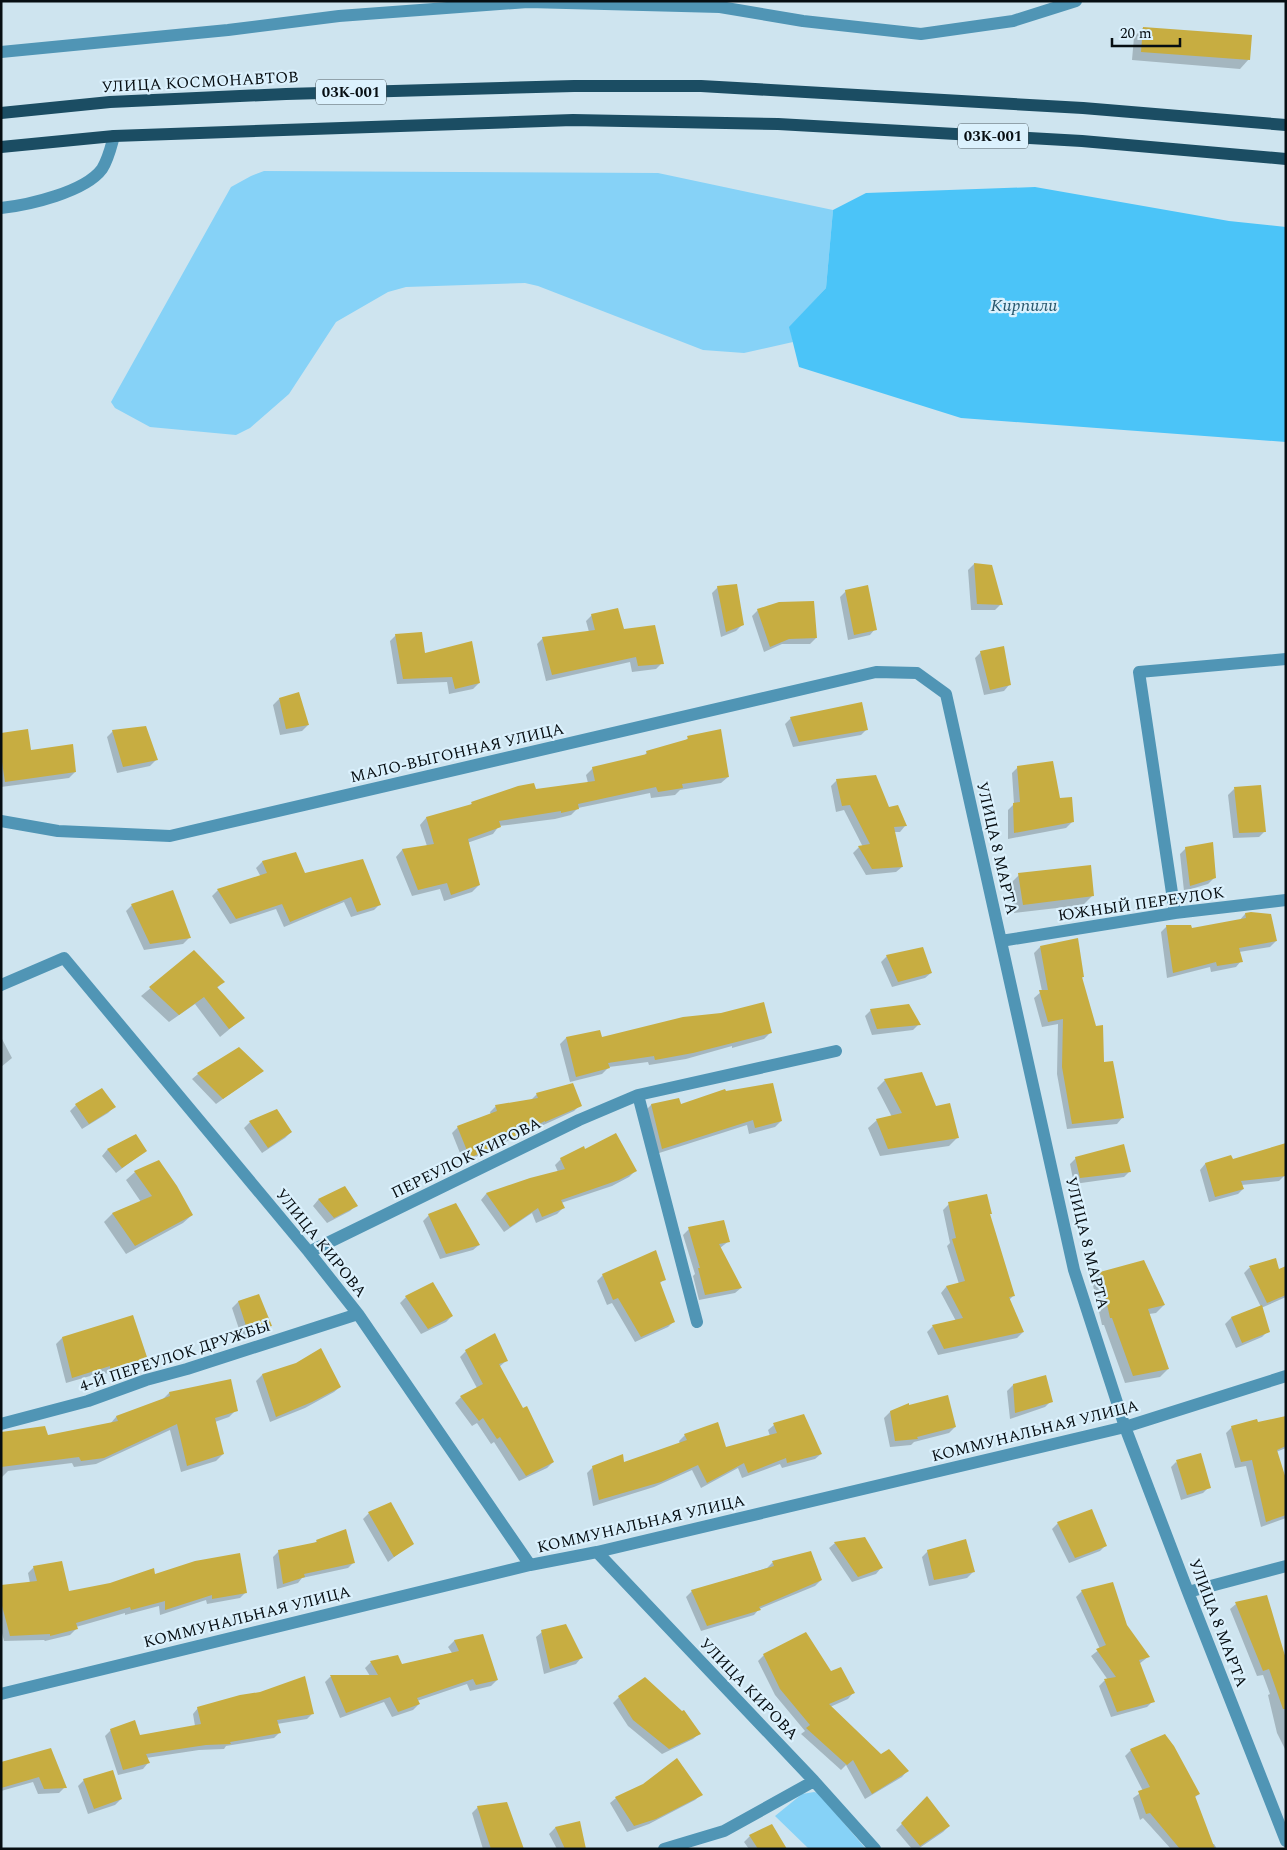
<svg xmlns="http://www.w3.org/2000/svg" width="1287" height="1850" font-family="Spectral,serif">
<style>
.green{fill:#86d2f7}
.water{fill:#4bc4f8}
.shadow{fill:#0003}
.building{fill:#c7ad41}
.lines{fill:none;stroke-linecap:round;stroke-linejoin:round}
.minor{stroke:#5095b5;stroke-width:12}
.primary{stroke:#1b4d63;stroke-width:12}
.labels{text-anchor:middle;dominant-baseline:central;stroke-width:4.5;stroke-linejoin:round;paint-order:stroke}
.shield{fill:#dbf1fd;stroke:#475258;stroke-width:1}
.shield-label{font-size:15px;font-weight:bold;fill:#070e12}
.street-label{font-size:16px;fill:#070e12;stroke:#dbf1fd}
.water-label{font-size:18px;font-style:italic;fill:#28586e;stroke:#dbf1fd}
</style>
<rect width="100%" height="100%" fill="#cee4ef"/>
<path class="green" d="M264,171L658,173L833,210L826,288L790,327L793,342L744,353L703,350L538,286L525,283L406,287L388,292L336,322L289,394L250,428L236,435L150,427L115,408L111,402L231,187L251,176Z
M814,1792L818,1793L866,1849H809L775,1816L802,1794Z"/>
<path class="water" d="M1035,187L1229,221L1286,227V442L961,418L799,367L789,327L826,288L833,210L866,193Z"/>
<path class="shadow" d="M1143,28L1249,59L1240,69L1132,60L1134,37Z
M974,564L991,566L1001,604L995,610H971L968,570Z
M718,587L742,625L736,631L721,637L712,593Z
M846,591L875,629L870,635L848,640L840,597Z
M758,610L816,638L810,644H782L764,652L752,616Z
M592,615L623,631L662,663L656,669L632,672L630,662L546,681L537,644L543,638L589,632L586,621Z
M396,635L424,655L479,683L473,689L449,694L447,682L397,684L390,641Z
M981,652L1009,685L1004,691L984,695L975,658Z
M279,699L308,725L302,731L280,735L273,705Z
M791,718L867,729L861,735L793,747L785,724Z
M113,731L156,760L150,766L117,773L107,737Z
M1,734L30,752L75,772L69,778L1,787Z
M688,738L728,777L721,783L680,790L675,795L651,798L650,793L578,808L571,815L555,819L499,826L493,834L467,843L479,885L472,892L444,901L440,889L412,896L396,857L402,850L427,846L420,825L426,818L469,807L472,803L534,790L588,783L586,775L593,768L644,756L647,752L685,741Z
M1018,767L1059,800L1072,822L1066,828L1008,839V810L1014,804L1012,773Z
M837,780L888,808L905,826L900,832H893L902,867L896,872L866,875L853,853L859,847H863L844,810L836,812L831,786Z
M1234,789L1265,831L1259,837L1233,838L1228,795Z
M1186,848L1214,878L1208,884L1184,891L1180,854Z
M295,853L304,874L380,904L374,910L351,917L344,902L284,927L276,909L230,924L212,896L218,890L261,877L256,868L262,862Z
M1019,875L1092,896L1083,905L1014,913L1010,884Z
M132,905L189,938L183,944L144,950L126,911Z
M1245,914L1270,915L1276,941L1270,947L1239,952L1241,961L1236,967L1211,972L1210,967L1167,978L1161,932L1167,926L1191,930L1239,921Z
M1040,947L1083,977L1081,979L1103,1063L1122,1118L1117,1124L1067,1129L1057,1074L1058,1024L1042,1027L1034,998L1042,991L1034,953Z
M194,952L223,982L217,988L243,1018L220,1037L195,1004L169,1022L141,996Z
M887,956L931,973L925,978L892,987L881,962Z
M871,1010L919,1024L913,1030L872,1035L865,1016Z
M770,1033L764,1039L732,1048V1046L686,1059L649,1065L648,1062L609,1067L602,1074L570,1082L560,1044L566,1038L601,1039Z
M1,1037L12,1058L1,1067Z
M262,1071L216,1104L192,1079L198,1074Z
M885,1080L935,1107L957,1138L949,1146L880,1156L868,1128L877,1120L892,1117L877,1088Z
M537,1094L580,1105L574,1111L539,1127V1125L464,1163L452,1133L458,1127L491,1115L490,1112L496,1106L530,1101Z
M76,1105L114,1107L108,1113L82,1129L70,1111Z
M651,1105H680L781,1121L775,1127L749,1134L747,1125L656,1154L645,1111Z
M250,1122L291,1132L285,1138L262,1153L244,1128Z
M135,1135L145,1151L116,1173L102,1156L107,1150Z
M585,1151L635,1171L629,1177L612,1186L561,1203L563,1208L557,1214L536,1223L532,1213L504,1232L481,1200L486,1194L531,1179L558,1172L555,1165L561,1159Z
M1231,1156L1232,1161L1285,1175L1279,1181L1242,1185L1243,1189L1238,1194L1209,1202L1200,1170L1205,1164Z
M1076,1158L1130,1171L1124,1177L1074,1184L1070,1164Z
M135,1172L192,1215L183,1223L126,1254L104,1222L112,1214L141,1202L126,1180Z
M345,1188L356,1205L350,1211L327,1223L313,1206L318,1200Z
M949,1204L989,1214L1014,1295L1009,1300L1023,1332L1017,1338L938,1355L927,1332L933,1326L956,1321L941,1293L946,1287L959,1284L947,1246L950,1243L943,1210Z
M429,1215L479,1245L473,1250L440,1259L423,1221Z
M689,1229L729,1241L720,1248L741,1288L735,1293L699,1300L693,1276L695,1274L683,1235Z
M1275,1260L1279,1271L1286,1267V1297L1261,1308L1268,1331L1262,1337L1236,1348L1225,1324L1231,1318L1261,1307L1244,1273L1249,1268Z
M1100,1273L1164,1305L1156,1313L1149,1314L1168,1369L1160,1377L1125,1383L1104,1325H1102L1092,1281Z
M603,1275L664,1279L659,1284L674,1321L668,1327L635,1342L612,1303L607,1305L597,1281Z
M258,1296L270,1326L264,1332L242,1338L232,1308L238,1302Z
M406,1297L452,1316L446,1322L421,1334L400,1303Z
M62,1338L147,1360L141,1366L104,1374V1372L66,1383L56,1344Z
M466,1351L506,1361L499,1367L553,1462L547,1468L519,1481L494,1442L491,1444L477,1423L472,1426L455,1403L461,1397L477,1388L460,1357Z
M297,1365L340,1387L334,1392L305,1408L270,1422L256,1381L262,1375Z
M1013,1385L1051,1401L1045,1407L1010,1419L1007,1391Z
M169,1393L236,1410L229,1417L215,1422L223,1454L216,1461L181,1472L170,1430L96,1464L74,1467L72,1463L8,1471L1,1478V1438L47,1436L110,1424L116,1417L162,1400Z
M890,1412L955,1427L949,1433L914,1442L911,1445L890,1447L884,1418Z
M803,1416L821,1454L815,1459L782,1468L780,1464L742,1478L738,1468L701,1488L692,1470L654,1487L593,1506L587,1473L593,1467L624,1463L680,1444L679,1441L685,1435L726,1449L770,1436L768,1430L774,1425Z
M1286,1418V1448L1276,1452L1286,1484V1518L1261,1527L1246,1466L1235,1468L1226,1433L1232,1427Z
M1176,1462L1209,1487L1203,1493L1181,1500L1171,1467Z
M369,1513L412,1543L388,1562L363,1519Z
M1058,1523L1106,1545L1100,1551L1069,1563L1052,1529Z
M317,1541L354,1562L348,1568L302,1578L298,1583L277,1589L273,1557L279,1551L313,1544Z
M835,1543L881,1568L876,1574L852,1582L829,1548Z
M928,1551L973,1572L967,1578L929,1586L922,1557Z
M810,1552L821,1580L815,1586L759,1609L754,1615L701,1631L686,1597L692,1591L767,1568L772,1563Z
M34,1567L68,1592L154,1576L246,1592L240,1598L207,1604L206,1600L160,1615L159,1606L125,1615V1613L76,1627V1629L70,1635L45,1641L44,1640L4,1641L1,1629V1586L30,1583L28,1573Z
M1082,1591L1126,1625L1148,1657L1139,1664L1153,1701L1147,1707L1111,1717L1099,1686L1104,1681L1108,1680L1091,1656L1100,1649L1076,1597Z
M1236,1604L1286,1659V1751L1277,1733L1268,1695L1270,1694L1263,1675L1257,1676L1230,1609Z
M542,1632L581,1658L576,1664L544,1674L536,1637Z
M482,1636L497,1680L491,1686L470,1691L467,1684L417,1701L419,1704L413,1710L392,1717L384,1702L340,1718L325,1682L330,1677L370,1676L365,1668L371,1662L401,1665L452,1653L448,1647L454,1641Z
M764,1655L830,1673L853,1693L848,1699L830,1707L881,1755L907,1771L902,1777L865,1799L846,1765L841,1770L801,1734L805,1731L775,1695L758,1661Z
M619,1697L699,1734L693,1739L662,1754L628,1726L613,1703Z
M198,1708L312,1714L307,1719L277,1724L279,1733L274,1738L226,1746L224,1749L199,1750L146,1758L148,1763L143,1769L118,1775L105,1736L111,1730L139,1736L195,1726L193,1714Z
M50,1750L65,1787L59,1793L38,1794L33,1782L1,1791V1764Z
M1131,1750L1199,1794L1194,1798L1212,1844H1214L1217,1849H1171L1143,1818L1140,1820L1133,1798L1143,1791L1125,1756Z
M84,1780L121,1799L115,1805L88,1814L78,1786Z
M701,1795L695,1800L649,1824L627,1832L610,1803L616,1798Z
M927,1798L949,1826L943,1832L918,1849H912L896,1830Z
M478,1807L523,1849H483L472,1813Z
M579,1823L582,1849H557L549,1834L555,1828Z
M750,1836L786,1849H749L744,1842Z"/>
<path class="building" d="M1143,27L1252,35L1250,60L1141,52Z
M974,563L992,565L1003,605L977,604Z
M737,584L744,625L726,632L717,586Z
M868,585L877,630L854,635L845,590Z
M814,601L817,638L789,639L770,647L757,609L779,602Z
M618,608L624,629L655,625L664,664L638,666L636,657L552,675L542,637L595,630L591,614Z
M422,632L425,653L472,641L480,683L455,689L452,677L403,679L395,634Z
M1004,646L1011,685L990,690L980,651Z
M299,692L309,725L286,729L279,698Z
M862,702L868,730L799,742L790,717Z
M146,726L158,760L123,767L112,730Z
M28,729L31,750L73,744L76,772L5,782L1,755V733Z
M721,729L729,777L682,784L683,788L658,792L656,787L578,804L579,809L561,813V811L499,821L501,827L468,839L480,885L451,895L447,883L418,890L402,849L434,844L426,817L472,804L471,802L518,786L534,783L536,789L595,781L592,767L647,754L646,751L688,739L687,736Z
M1053,761L1060,798L1072,797L1074,822L1014,833L1013,803L1020,802L1017,766Z
M876,775L889,807L898,805L907,826L894,827L903,867L872,869L858,846L870,844L850,805L842,806L836,779Z
M1261,785L1266,832L1239,833L1234,787Z
M1213,842L1216,878L1190,886L1185,847Z
M296,852L305,873L363,859L381,905L357,912L351,897L290,922L282,904L236,919L217,889L267,873L262,861Z
M1091,865L1094,896L1023,905L1018,873Z
M173,890L191,938L150,944L131,904Z
M1251,912L1271,914L1277,941L1239,948L1243,962L1217,966L1216,962L1173,973L1166,925H1191L1192,928L1246,918L1245,913Z
M1078,938L1084,977H1082L1096,1026L1103,1025L1104,1062L1113,1061L1124,1118L1072,1124L1062,1067L1063,1019L1048,1022L1039,990H1048L1040,946Z
M923,947L932,973L898,982L886,955Z
M194,950L225,982L217,987L245,1018L229,1029L204,997L179,1015L149,987Z
M764,1002L772,1033L693,1053L655,1060L654,1056L608,1063L610,1068L576,1077L566,1037L600,1030L602,1037L683,1017L721,1013Z
M909,1004L921,1025L877,1029L870,1009Z
M239,1047L264,1071L223,1099L197,1073Z
M922,1072L936,1106L950,1103L959,1138L888,1149L876,1119L902,1113L884,1079Z
M573,1083L582,1106L545,1122V1121L470,1158L457,1126L497,1111L495,1105L538,1098L536,1093Z
M773,1083L782,1121L755,1128L753,1120L662,1149L651,1104L679,1098L681,1104L725,1089L726,1091Z
M102,1088L116,1107L89,1124L75,1104Z
M277,1109L292,1132L268,1148L249,1121Z
M616,1133L637,1171L619,1180L561,1200L565,1208L542,1217L538,1208L510,1227L486,1193L530,1178L565,1169L560,1158L584,1146L585,1149Z
M136,1134L147,1151L122,1168L107,1149Z
M1286,1143V1176L1241,1181L1244,1189L1215,1197L1205,1163L1231,1155L1233,1159Z
M1124,1144L1131,1172L1080,1178L1075,1157Z
M159,1160L177,1186L193,1215L135,1246L112,1213L152,1196L134,1171Z
M345,1186L358,1206L334,1218L318,1199Z
M987,1194L992,1214H990L1015,1296L1009,1297L1024,1332L944,1349L932,1325L963,1318L946,1286L965,1281L952,1239L956,1238L948,1202Z
M456,1203L480,1245L446,1254L428,1214Z
M724,1220L730,1242L719,1244L742,1288L705,1295L698,1268H700L688,1227Z
M656,1250L666,1280L660,1282L675,1322L641,1337L618,1298L613,1300L602,1274Z
M1276,1258L1279,1269L1286,1266V1295L1267,1303L1249,1266Z
M1144,1260L1165,1305L1148,1309L1169,1369L1133,1376L1112,1318H1110L1100,1272Z
M433,1282L453,1316L428,1329L405,1296Z
M259,1294L272,1326L248,1332L238,1301Z
M1262,1305L1270,1332L1242,1343L1231,1317Z
M133,1315L148,1360L110,1369V1366L72,1378L62,1337Z
M495,1333L508,1361L499,1364L523,1408L527,1406L554,1462L526,1476L500,1437L497,1439L483,1418L479,1421L460,1396L483,1384L465,1350Z
M321,1348L341,1387L312,1402L276,1417L262,1374L296,1363Z
M1046,1375L1053,1402L1015,1413L1013,1384Z
M231,1379L238,1411L215,1418L224,1454L187,1466L177,1424L104,1458L81,1461L79,1457L1,1467V1432L45,1426L48,1435L118,1421L116,1416L170,1396L169,1392Z
M948,1395L956,1427L917,1437L918,1439L895,1441L890,1411L909,1403V1405Z
M804,1414L822,1454L787,1463L786,1458L748,1473L744,1463L707,1483L698,1465L661,1482L599,1500L592,1466L623,1454L624,1462L687,1440L684,1434L718,1422L726,1447L777,1433L773,1423Z
M1286,1416V1446L1277,1450L1286,1479V1515L1266,1522L1252,1460L1241,1462L1231,1426L1257,1419L1258,1422Z
M1201,1453L1211,1488L1187,1495L1176,1460Z
M391,1502L414,1544L394,1557L368,1512Z
M1092,1509L1107,1546L1075,1558L1057,1522Z
M346,1529L355,1563L304,1574L305,1577L283,1584L278,1550L317,1542L316,1540Z
M865,1537L883,1568L858,1577L834,1542Z
M966,1539L975,1572L934,1580L927,1550Z
M811,1551L822,1580L759,1607L761,1610L707,1626L691,1590L774,1566L772,1561Z
M240,1553L247,1593L212,1599V1595L165,1610V1601L131,1610L130,1607L76,1623L78,1629L50,1636V1634L10,1636L1,1602V1585L37,1581L33,1566L62,1561L69,1591L110,1583L154,1568L155,1574L195,1561Z
M1113,1582L1127,1625L1150,1657L1139,1660L1155,1702L1117,1712L1104,1679L1116,1677L1096,1649L1106,1645L1081,1590Z
M1267,1595L1286,1659V1709H1283L1269,1669L1263,1671L1235,1602Z
M566,1624L583,1658L550,1669L541,1630Z
M806,1632L831,1671L841,1667L855,1693L829,1704L881,1754L889,1749L909,1771L872,1794L853,1760L847,1765L806,1728L810,1725L780,1689L763,1654Z
M483,1634L498,1680L476,1685L473,1679L417,1698L420,1704L398,1712L390,1697L346,1713L330,1675H378L370,1661L398,1655L402,1664L459,1651L454,1640Z
M305,1676L314,1714L277,1720L281,1733L230,1742L231,1744L206,1745L146,1754L150,1763L123,1770L110,1729L135,1720L140,1735L201,1724L197,1707L240,1695L260,1692Z
M645,1677L682,1711L684,1710L701,1734L669,1749L633,1720L618,1696Z
M1165,1734L1174,1746L1200,1794L1195,1796L1215,1849H1180L1150,1813L1146,1814L1138,1791L1150,1787L1130,1749Z
M51,1748L67,1788L44,1789L39,1777L1,1788V1762Z
M677,1758L703,1795L656,1819L634,1826L615,1797L643,1784Z
M113,1770L122,1799L94,1809L83,1779Z
M927,1796L950,1826L920,1846L901,1823Z
M507,1802L524,1849H491L477,1806Z
M580,1821L586,1849H565L555,1827Z
M772,1824L787,1849H758L749,1835Z"/>
<g class="lines">
<path class="minor" d="M1,52L228,30L339,16L528,2L720,7L803,21L921,34L1013,21L1076,1
M1,208C29,205 85,192 102,169C108,160 111,147 114,136
M1,821L58,831L170,836L876,672L917,673L946,694L1074,1270L1125,1427L1188,1592L1286,1841
M1175,913L1139,672L1286,659
M1001,941L1175,913L1286,900
M1,985L64,958L309,1252L358,1314L530,1565
M638,1095L697,1322
M309,1252L579,1120L638,1095L836,1051
M1,1424L88,1401L146,1380L187,1369L358,1314
M597,1552L814,1781L875,1849
M1188,1592L1286,1566
M1,1694L530,1565L597,1552L1125,1427L1286,1376
M664,1849L724,1831L814,1781"/>
<path class="primary" d="M1,113L110,102L286,94L574,86H701L1083,108L1286,125
M1,147L114,136L573,120L778,124L1082,141L1286,159"/>
</g>
<g class="labels">
<g class="shield">
<rect x="316" y="79.5" width="70" height="25" rx="4"/>
<rect x="958" y="123.5" width="70" height="25" rx="4"/>
</g>
<g class="shield-label">
<text x="351" y="92">03К-001</text>
<text x="993" y="136">03К-001</text>
</g>
<g class="street-label">
<text transform="translate(200 82) rotate(-3)">УЛИЦА КОСМОНАВТОВ</text>
<text transform="translate(457 753) rotate(-13)">МАЛО-ВЫГОННАЯ УЛИЦА</text>
<text transform="translate(997 848) rotate(77)">УЛИЦА 8 МАРТА</text>
<text transform="translate(1141 904) rotate(-8)">ЮЖНЫЙ ПЕРЕУЛОК</text>
<text transform="translate(466 1158) rotate(-26)">ПЕРЕУЛОК КИРОВА</text>
<text transform="translate(321 1243) rotate(51)">УЛИЦА КИРОВА</text>
<text transform="translate(1087 1243) rotate(76)">УЛИЦА 8 МАРТА</text>
<text transform="translate(175 1356) rotate(-18)">4-Й ПЕРЕУЛОК ДРУЖБЫ</text>
<text transform="translate(1035 1431) rotate(-14)">КОММУНАЛЬНАЯ УЛИЦА</text>
<text transform="translate(641 1524) rotate(-13)">КОММУНАЛЬНАЯ УЛИЦА</text>
<text transform="translate(247 1617) rotate(-14)">КОММУНАЛЬНАЯ УЛИЦА</text>
<text transform="translate(1218 1623) rotate(69)">УЛИЦА 8 МАРТА</text>
<text transform="translate(749 1689) rotate(46)">УЛИЦА КИРОВА</text>
</g>
<g class="water-label">
<text x="1024" y="305">Кирпили</text>
</g>
</g>
<rect width="1287" height="1850" fill="none" stroke="#070e12" stroke-width="5"/>
<path d="M1112 38v8h68v-8" fill="none" stroke="#070e12" stroke-width="2.5"/>
<text x="1120" y="38" font-size="15" fill="#070e12" stroke="#dbf1fd" stroke-width="4" paint-order="stroke">20 m</text>
</svg>
